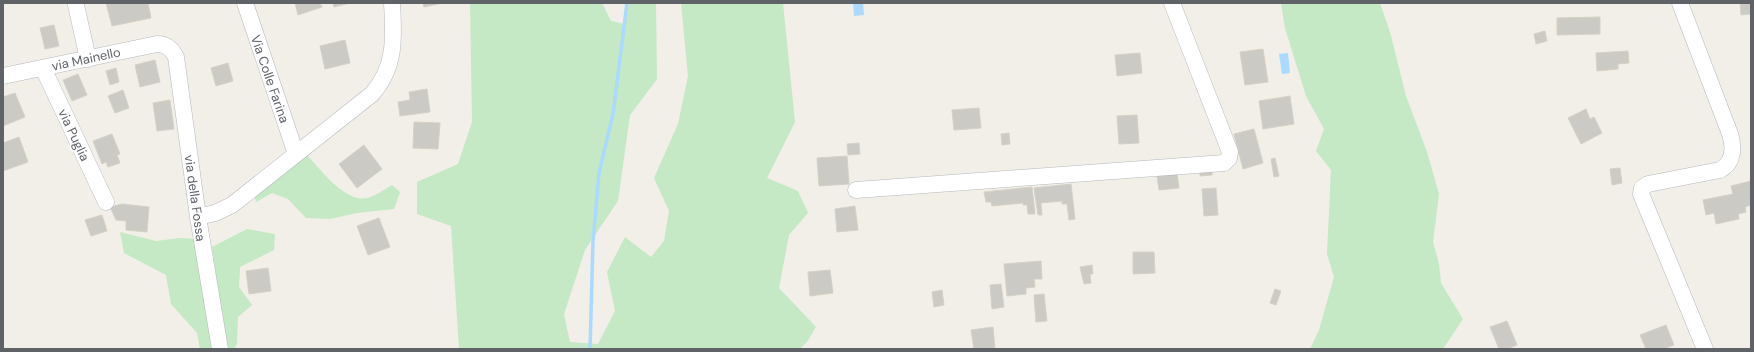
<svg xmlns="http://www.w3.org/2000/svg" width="1754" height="352" font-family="'DM Sans',sans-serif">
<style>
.green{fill:#c5e8c5}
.water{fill:#aadaff}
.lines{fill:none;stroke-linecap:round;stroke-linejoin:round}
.stream{stroke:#aadaff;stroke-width:3.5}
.building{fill:#cccac5;stroke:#d6d1c6}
.minor-casing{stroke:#b5b8bc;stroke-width:17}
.minor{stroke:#fff;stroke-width:16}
.labels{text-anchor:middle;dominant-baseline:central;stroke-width:3.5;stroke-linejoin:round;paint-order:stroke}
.street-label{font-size:13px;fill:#5f6368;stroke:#fff}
</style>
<rect width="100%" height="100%" fill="#f1efe8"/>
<path class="green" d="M470,3H602L611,21L625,24L629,3H656L657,79L630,115L618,201L585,250L564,314L570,342L598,344L615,311L607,272L625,237L651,257L664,241L669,211L654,178L678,124L688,76L681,3H783L795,122L767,178L798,191L808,213L789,235L779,288L816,327L807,342L800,349H459L451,226L417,214V182L458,164L472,122Z
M1281,3H1380L1390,32L1406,96L1427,152L1439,194L1433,242L1439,264L1441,283L1463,319L1443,349H1310L1319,330L1334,277L1327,254L1331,170L1316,151L1324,129L1306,96L1285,28Z
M307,155C320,169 345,203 367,198C376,196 385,189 392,185L400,192L394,209L357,213L330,219L306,218L288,199L272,193L256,202L254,194Z
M247,229L275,234L274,250L240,267L239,287L252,305L238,317L237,344L234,349H227L212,247Z
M120,232L156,241L180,238L197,239L216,349H200L197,333L171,304L166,275L124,253Z"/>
<path class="water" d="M853,3H863L864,15L854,16Z
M1288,53L1290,73L1282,74L1279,54Z"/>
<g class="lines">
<path class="stream" d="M590,349L593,242L599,173L613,114L627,3"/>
</g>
<path class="building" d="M106,3H148L151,18L112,26Z
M295,3H320L322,7L298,15Z
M333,3H350L334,7Z
M423,3H443L424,7Z
M1740,3H1751V14L1741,15Z
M1600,17V34L1557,35V18Z
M54,25L59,46L45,49L40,28Z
M1545,31L1547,41L1536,44L1534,34Z
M345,40L350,63L325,69L320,46Z
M1263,49L1268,82L1245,85L1240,52Z
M1628,51L1629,63L1618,64V69L1597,71L1596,53Z
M1140,53L1142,73L1117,76L1115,55Z
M155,60L160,82L140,87L135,65Z
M228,63L233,81L216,86L211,68Z
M116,68L119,82L110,85L106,71Z
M78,74L87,95L72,101L63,80Z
M427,89L430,112L400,116L398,102L410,100L409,92Z
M123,90L129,108L115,113L108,96Z
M15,93L25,117L3,126V97Z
M1290,96L1294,124L1263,129L1259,101Z
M170,100L174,129L157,131L153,103Z
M979,108L981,128L954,130L952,110Z
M1586,109L1590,119L1594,117L1602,133L1581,144L1568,118Z
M1137,115L1139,143L1119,144L1117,116Z
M414,122L440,123L438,149L413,148Z
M1254,129L1263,163L1243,169L1234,134Z
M1009,133L1010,144L1002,145L1001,134Z
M112,134L120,154L117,155L120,163L108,167L106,162L102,164L93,141Z
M19,137L28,162L3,171V143Z
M859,143L860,154L848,155L847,144Z
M364,145L382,169L357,188L339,164Z
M847,156L849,184L819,186L817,158Z
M1275,158L1279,176L1274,177L1271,159Z
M1212,167V175L1200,176V169Z
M1620,168L1622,183L1612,185L1610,169Z
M1177,173L1179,188L1159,190L1157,176Z
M1751,181V205L1745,207L1746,212L1738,214L1739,219L1716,224L1714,213L1706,215L1703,200L1733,194L1731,186Z
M1071,184L1075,219L1069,220L1067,204H1062V201L1041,203L1042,215H1038L1034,188Z
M1032,187L1035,214H1028L1027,205H1023V203L992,206L991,202H986L984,192Z
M1216,188L1218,215L1204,216L1202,189Z
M122,204L149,207L147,232L126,230V221L116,220L110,207Z
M855,206L858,230L837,232L835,209Z
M102,215L107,231L91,236L85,220Z
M379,218L390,247L368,255L357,226Z
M1133,252H1154L1155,273L1133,274Z
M1041,261L1042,279H1034L1035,287L1026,288V294L1007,296L1004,264Z
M1092,265L1093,274H1090L1091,283L1084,284L1080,267Z
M268,268L271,291L249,294L246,271Z
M830,270L833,293L810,296L808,272Z
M1001,284L1004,307L992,309L990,285Z
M1275,289L1281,291L1276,305L1270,303Z
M942,290L944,305L934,307L932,292Z
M1044,294L1047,321L1036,322L1034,295Z
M1507,321L1517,345L1507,349H1499L1490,327Z
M1666,325L1674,345L1663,349H1646L1640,335Z
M993,327L995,349H974L971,330Z"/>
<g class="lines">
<defs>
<path id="minor" d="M245,3L296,154
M1680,3L1730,134C1734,147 1734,163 1720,170L1648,184L1642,188L1641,194L1705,349
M76,5L88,59
M43,68L106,202
M3,76L157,44C166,44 172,49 176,57L198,217L220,349
M856,190L1224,163L1229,158L1230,152L1172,3
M198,217L215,213L232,205L372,94C396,67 394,37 392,3"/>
</defs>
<use href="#minor" class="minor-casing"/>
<use href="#minor" class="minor"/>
</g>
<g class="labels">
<g class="street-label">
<text transform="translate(86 59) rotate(-12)">via Mainello</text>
<text transform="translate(270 79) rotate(71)">Via Colle Farina</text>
<text transform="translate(74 135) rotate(65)">via Puglia</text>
<text transform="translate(195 198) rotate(82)">via della Fossa</text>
</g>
</g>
<rect width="1754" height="352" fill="none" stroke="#5f6368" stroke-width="8"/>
</svg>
